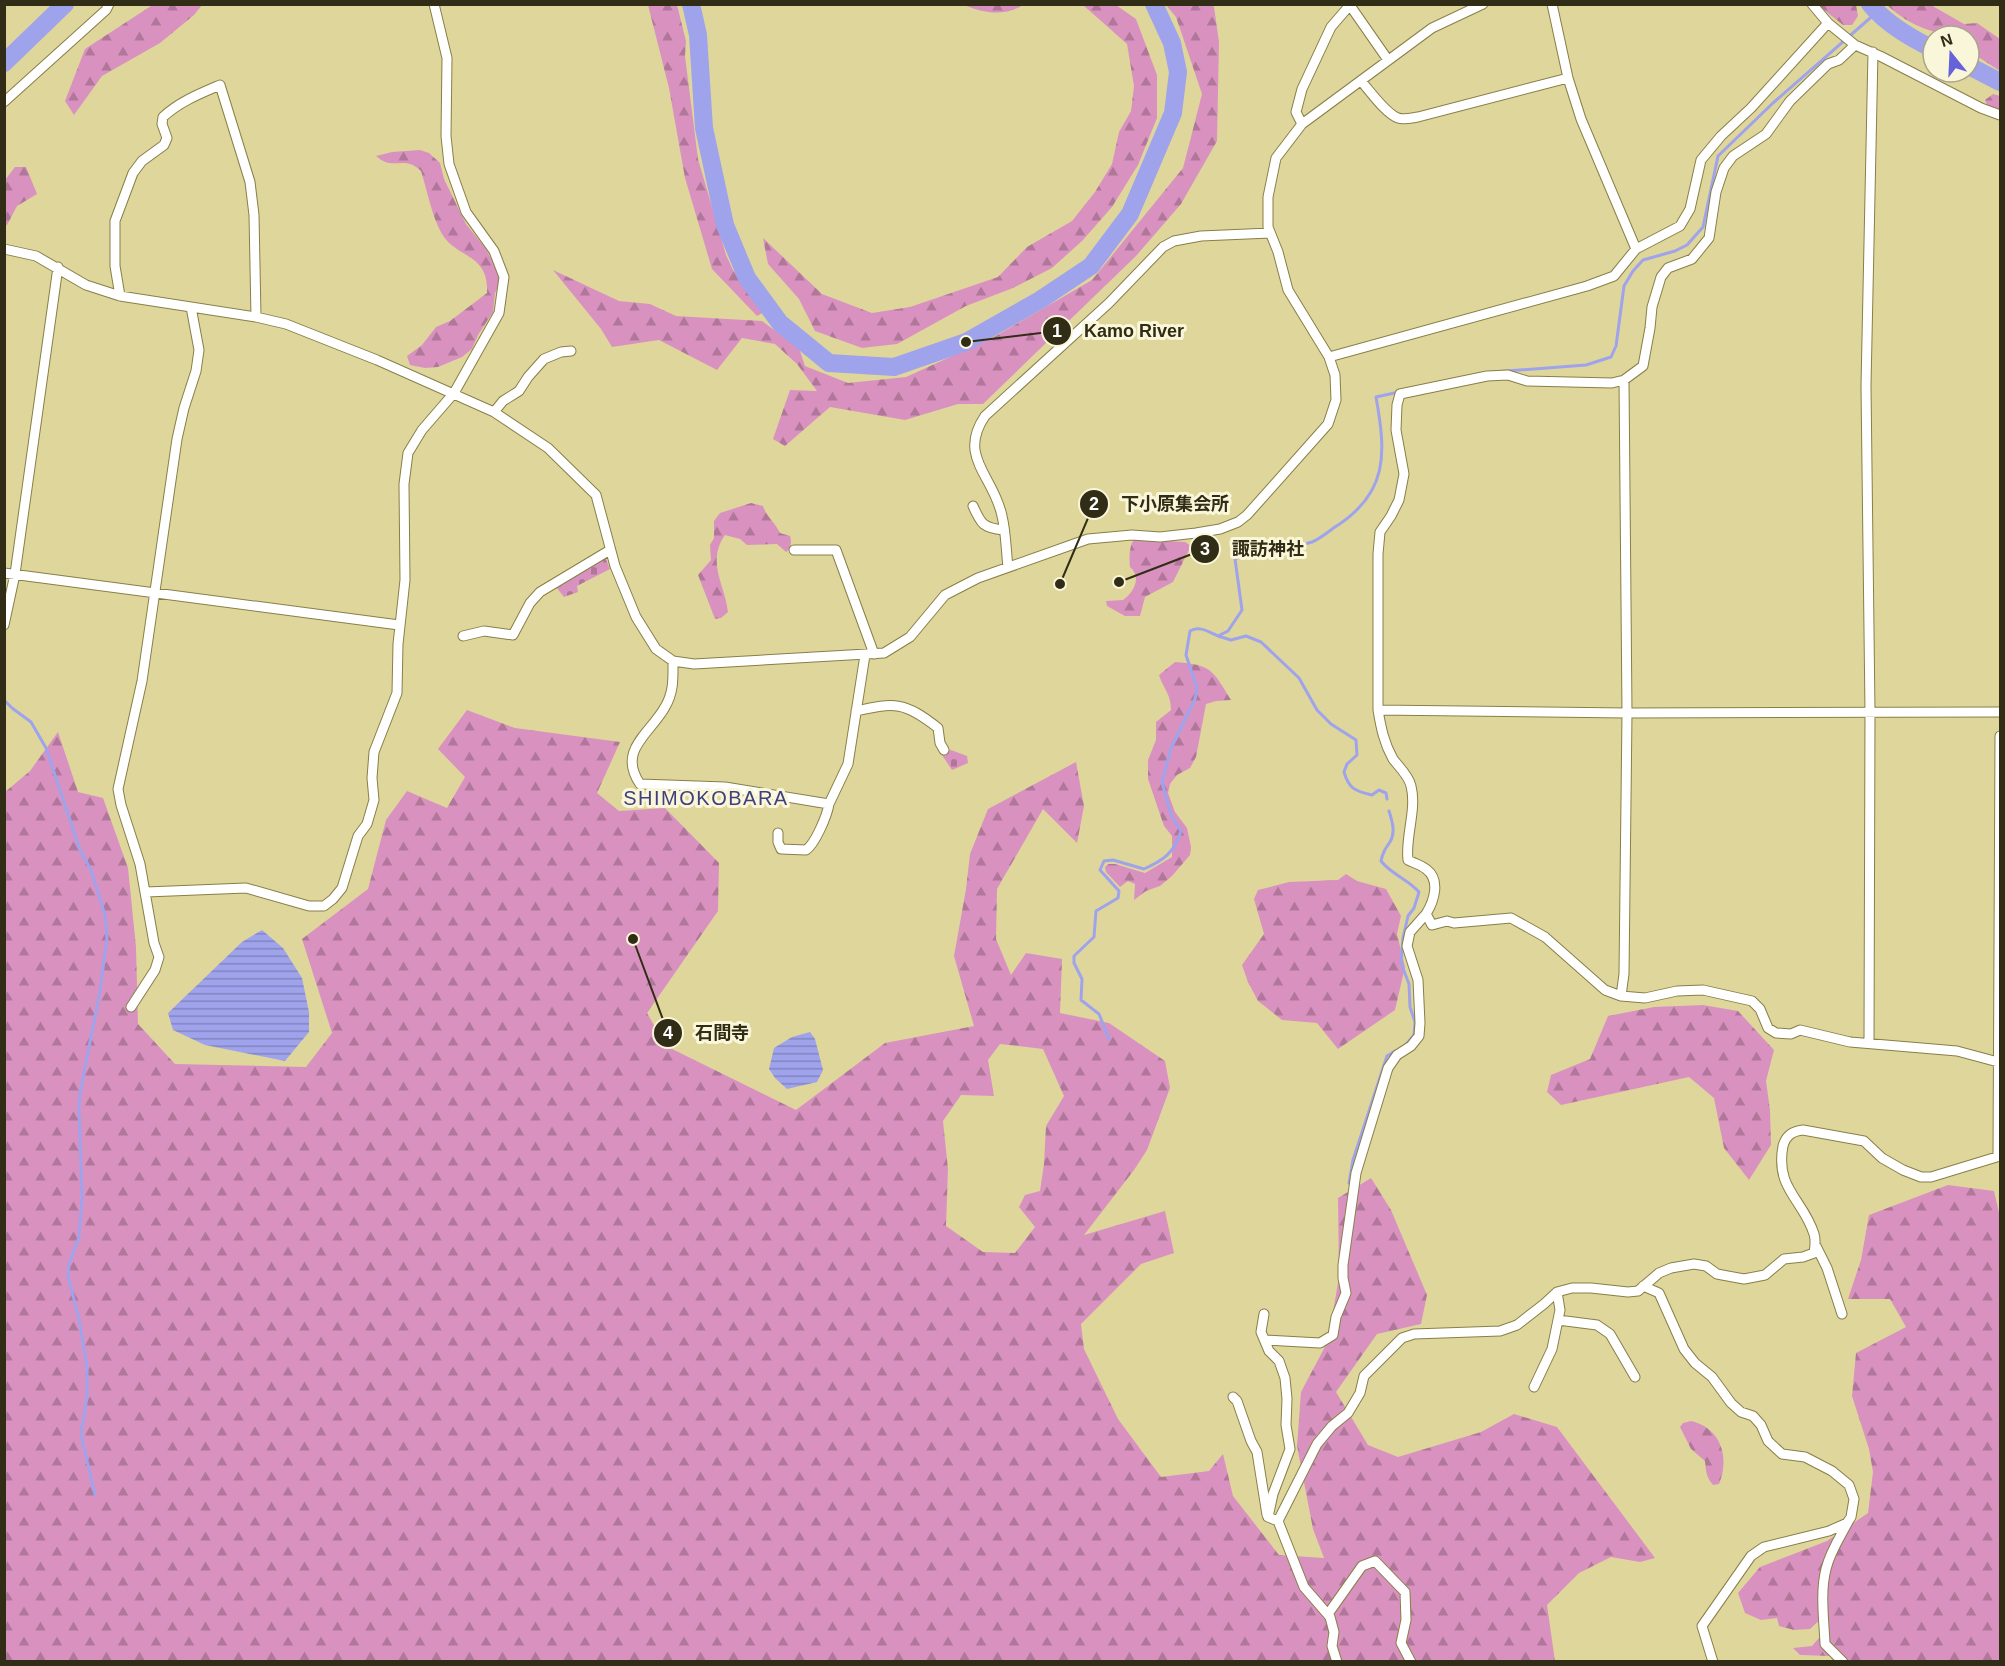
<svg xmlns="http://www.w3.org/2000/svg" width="2005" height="1666" font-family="Helvetica,'Noto Sans JP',sans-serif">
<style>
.forest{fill:url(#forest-firs);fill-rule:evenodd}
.cemetery{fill:url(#cemetery-stones)}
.water{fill:url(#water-rules)}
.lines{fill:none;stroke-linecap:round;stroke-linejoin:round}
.stream{stroke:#9fa3ec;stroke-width:3}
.river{stroke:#9fa3ec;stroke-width:18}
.minor-casing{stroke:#887f48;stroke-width:11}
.minor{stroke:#fff;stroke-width:9}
.labels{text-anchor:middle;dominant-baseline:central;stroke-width:6;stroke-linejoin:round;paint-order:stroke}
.quarter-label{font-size:20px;letter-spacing:1.5px;fill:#40407d;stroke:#faf6d9}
.leader{fill:none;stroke:#302c15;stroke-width:2}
.callout-dot{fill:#302c15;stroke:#faf6d9;stroke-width:2}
.mark-label{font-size:18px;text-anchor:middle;font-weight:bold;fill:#fff}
.callout-label{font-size:18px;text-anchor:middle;font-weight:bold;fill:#302c15;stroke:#faf6d9;stroke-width:6;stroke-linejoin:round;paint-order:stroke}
</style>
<defs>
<pattern id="forest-firs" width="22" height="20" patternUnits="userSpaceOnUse" patternTransform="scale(1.5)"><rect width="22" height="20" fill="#d992c0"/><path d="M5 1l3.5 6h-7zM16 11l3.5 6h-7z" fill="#b0779b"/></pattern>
<pattern id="cemetery-stones" width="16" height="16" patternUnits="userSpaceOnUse" patternTransform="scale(1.5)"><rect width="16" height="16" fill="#d992c0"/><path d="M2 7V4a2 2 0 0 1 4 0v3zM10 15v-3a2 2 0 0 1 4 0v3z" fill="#b0779b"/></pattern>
<pattern id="water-rules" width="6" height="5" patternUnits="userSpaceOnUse" patternTransform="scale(1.5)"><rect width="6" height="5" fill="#9fa3ec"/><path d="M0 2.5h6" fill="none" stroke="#8285be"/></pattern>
</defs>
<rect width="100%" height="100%" fill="#dfd69c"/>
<path class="forest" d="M154,4L202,5L194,15L160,43L102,76L74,115L65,101L85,49Z
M648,5H677L686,41L685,56L698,159L726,255L733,270L764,312L757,316L712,269L685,178L669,88Z
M964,5H1023C1004,17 983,13 964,5Z
M1083,5H1116L1136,19L1157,75V118L1138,165L1112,207L1082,241L1052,268L1013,288L966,306L897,344L862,348L815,331L799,299L768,264L763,238L822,294L872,313L910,307L998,277L1027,247L1072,221L1095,192L1112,164L1119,132L1131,111L1134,86L1127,44Z
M1166,5H1212L1214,7L1219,42L1217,141L1181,204L1136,256L983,404H958L905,420L830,407L785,446L773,439L790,390L817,391L797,364L775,344L742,338L717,370L659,340L612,347L601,329L553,270L619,301L650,304L676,316L762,321L799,348L805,366L848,383L906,377L994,337L1092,280L1183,168L1202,94L1176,17Z
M1818,5H1856L1858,16L1852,25H1843Z
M1887,5H1931L1964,24L1977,23L2000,39V71L1969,51V36C1937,36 1911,27 1887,5Z
M1993,94L2000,96V112L1987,105L1985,100Z
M420,150L429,153L440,163L444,179L466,224L486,249L498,271L499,285L495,293L493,312L478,335L472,349L462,357L438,367L425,368L410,365L407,356L422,345L436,327L450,321L487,293C489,253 457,259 442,234C432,217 427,190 421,171C404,154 393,172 376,156L392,152Z
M15,167H26L37,194L17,206L7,225L5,226V180Z
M751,503L763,506C767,518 775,522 780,533L790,536C792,542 791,548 786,552L777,544L747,545L740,539L725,535C706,562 725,585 728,612L721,618L715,619L698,575L711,560L710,545L714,538V521L720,513Z
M1134,539L1185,542L1191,546L1173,582L1145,597L1140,616H1125L1107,606L1106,601L1123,600C1134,592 1142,577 1130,567C1129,557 1129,547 1134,539Z
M1175,662C1212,665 1212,669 1231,700L1216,701L1206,704L1196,757L1190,768L1177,775L1170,784L1168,793L1175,812L1187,828L1191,847L1190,855L1172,876L1160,886L1146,891L1134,900L1135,884L1128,881L1120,887L1106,872L1105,867L1108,864H1115L1145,873L1172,857V836L1164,826L1148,779V760L1156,740V722L1171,710C1171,694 1164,690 1159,675Z
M467,710L515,728L620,742L597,793L619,811L665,808L719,863L718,911L647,1013L666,1046L796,1110L885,1043L974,1026L954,956L966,889L970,854L988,809L1076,762L1084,806L1077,843L1043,809L997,889L996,939L1011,975L1026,953L1062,959L1060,1013L1109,1023L1165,1061L1170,1088L1147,1150L1134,1170L1084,1235L1165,1211L1174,1253L1141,1264L1081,1324L1084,1349L1118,1419L1161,1477L1209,1471L1223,1454L1233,1496L1279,1555L1324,1558L1313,1529L1297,1446L1301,1392L1328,1341L1339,1277L1338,1198L1371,1178L1391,1210L1427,1295L1421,1324L1377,1334L1336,1392L1368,1445L1398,1457L1481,1432L1514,1414L1557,1427L1655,1558L1640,1562L1611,1557L1579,1573L1547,1605L1555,1661L5,1662V792L30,771L58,732L78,792L103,798L128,868L136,947L138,1024L175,1064L306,1067L332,1033L302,939L368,889L386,820L407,791L447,808L465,777L438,749ZM1000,1044L1043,1049L1064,1096L1046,1126L1044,1164L1040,1191L1025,1195L1019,1207L1035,1227L1015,1253L983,1252L946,1226L948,1169L943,1121L961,1095L994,1096L988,1060Z
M1346,874L1357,881L1386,889L1401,916L1397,934L1405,967L1395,1010L1338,1049L1317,1023L1282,1020L1258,1001L1248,982L1242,965L1264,934L1254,899L1258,890L1289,882L1338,880Z
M1703,1005L1738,1011L1774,1050L1766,1081L1770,1110L1771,1145L1749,1180L1724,1148L1714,1098L1689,1077L1561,1105L1547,1092L1551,1075L1590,1059L1608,1016L1654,1007Z
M1948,1185L1994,1191L2000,1217V1661L1834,1662L1830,1656L1800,1655L1793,1648L1812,1646L1826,1630L1825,1615L1810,1629L1794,1630L1779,1626L1777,1618L1761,1620L1745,1613L1738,1593L1760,1567L1827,1541L1868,1513L1873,1472L1869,1449L1852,1396L1856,1353L1906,1327L1890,1299H1848L1861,1260L1869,1215Z
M1691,1421C1721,1428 1730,1457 1719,1484L1713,1485C1706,1477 1706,1471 1705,1461L1691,1449L1680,1427L1683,1423Z"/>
<path class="cemetery" d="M605,557L610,569L577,586L578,592L564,597L556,587Z
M951,750L967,756L968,763L952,770L942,755Z"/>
<path class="water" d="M262,930L283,948L302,978L309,1012V1032L285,1061L205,1045L173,1030L168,1013L242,942Z
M810,1032L815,1039L823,1070L817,1082L787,1089L775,1078L769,1069L774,1048L792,1037Z"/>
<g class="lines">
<path class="stream" d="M1493,372L1586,365L1611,357L1616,346L1624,286L1633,271L1643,260L1675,251L1687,245L1703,227L1718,156L1773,103L1877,12
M1218,636L1231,640L1246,636L1261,642L1299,678L1317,710L1331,724L1356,740L1357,755L1347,764L1344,772C1349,789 1355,791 1372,795L1379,790L1386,793L1387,799
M4,700L12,708L31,722L46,748L80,850L91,870L105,915L107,938L100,991L80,1093L79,1108L82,1198L79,1237L69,1264L68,1276L79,1319L87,1367V1397L81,1435L95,1495
M1389,811C1392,821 1396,832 1390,842C1385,849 1383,852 1381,861C1392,875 1408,879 1419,892L1414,908L1408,916L1403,938L1401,963L1409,984L1410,1007L1415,1022L1414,1035L1404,1047
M1109,1039L1099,1014L1081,1000L1082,979L1074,963V956L1094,937L1096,911L1118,898L1119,891L1100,870L1104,861L1113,860L1144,869C1164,860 1174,853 1181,831L1171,815L1162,782L1171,748L1195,699L1197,688L1186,655L1190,631C1199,625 1209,632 1218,636L1228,631L1242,610L1235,559C1259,547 1286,550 1312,542C1320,539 1328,532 1335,527C1389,493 1386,453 1376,397L1399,392
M1349,1183L1353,1160L1387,1056L1395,1051"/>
<path class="river" d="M691,4L698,35L704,128L725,225L747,278L780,323L829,363L894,367L966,342L1040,300L1091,266L1130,214L1173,113L1178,72L1172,43L1154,4
M1870,4C1886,24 1911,38 1933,49
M4,63L65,4
M1969,66L2000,82"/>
<defs>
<path id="minor" d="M1349,4L1388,60
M1552,4L1568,78L1581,119L1636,249
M1812,4L1828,23L1855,45L1880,56L1981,108L2000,115
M1855,45L1839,60L1828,64L1790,101L1766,134L1733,156L1724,168L1716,192L1709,238L1692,259L1668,268L1661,277L1652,307L1650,328L1643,366L1624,380L1612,383L1527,381L1508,375L1487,376L1400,394L1397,405L1396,430L1404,474L1399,500L1391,516L1380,532L1378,554V710C1381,728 1384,743 1393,759C1399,767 1409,776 1411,786C1417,810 1405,837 1408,860C1414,863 1421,865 1426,869C1441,880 1434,901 1426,914L1432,925L1447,921L1454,923L1511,918L1545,937L1605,990L1621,996L1645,998L1677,991L1703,990L1752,1001L1760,1009L1768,1028L1776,1033L1791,1034L1800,1030L1850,1042L1957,1051L1998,1062
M1361,81C1370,91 1386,114 1398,118C1404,120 1411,118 1418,117L1568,78
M4,102L106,10L109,4
M1302,124L1296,112L1302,89L1331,27L1350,5
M4,249L36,256L86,285L120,296L256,317L286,324L377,360L494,412L548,448L596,495L615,566L636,617L656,649L673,661L694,664L884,653L910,637L945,595L978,578L1088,539L1132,535L1160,537L1196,533L1220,529L1238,522L1247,515L1328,424L1336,400L1335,375L1329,357L1288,290L1278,252L1268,227V197L1276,158L1302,124L1432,28L1483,4
M120,296L115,266V221L133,173L142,161L164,145L167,138L162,124L163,117C179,102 199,94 220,85L250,182L254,215L256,317
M1329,357L1587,286L1614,276L1636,249L1680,226L1690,209L1701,160L1721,136L1751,108L1828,23
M494,412L503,401L519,391L528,377L544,359L561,352L571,351
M973,506C981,524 983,528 1004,530
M794,550H836L874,654
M1008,567C1006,550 1006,532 1002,516C994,476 957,457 985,416L1109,303L1163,247L1174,241L1201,236L1270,233
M4,573L399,625
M4,625L15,574L58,267
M463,636L484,631L513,635L530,603L540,592L610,550
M673,661C673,678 674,692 665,707C650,734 617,750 640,784L725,787L829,804L848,764L865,655
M1378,710L1627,713L2000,712
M856,711C895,702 905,702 938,728L940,743L944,750
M778,833V842L781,849L806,850C815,844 827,816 829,804
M146,892L246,888L309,906H324L333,899L342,888L358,836L367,824L374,800L372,778L374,752L397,693L398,644L405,580L404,484L408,453L422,430L454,393L499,313L504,277L494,251L466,212L449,164L446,136L447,58L434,4
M1621,996L1624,974L1627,713L1624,380
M131,1007L155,970L159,957L154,943L140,864L121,805L118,789L142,681L177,439L184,408L196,371L199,350L191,307
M1869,1042L1870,712L1866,386L1873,52
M1998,1156L2000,736
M1816,1246L1827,1268L1842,1314
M1643,1286L1659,1293L1684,1349L1695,1363L1712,1377L1731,1403L1741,1412L1753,1416L1761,1425L1768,1441L1782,1454L1805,1457L1832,1471L1849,1485L1854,1499L1851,1517L1847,1523L1829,1531L1764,1547L1751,1556L1702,1626L1713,1662
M1264,1314L1261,1332L1269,1351L1279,1361L1285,1378L1287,1399L1286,1425L1290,1449L1273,1494L1268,1517L1278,1521L1304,1587L1330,1617L1334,1632L1332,1646L1337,1662
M1558,1320L1597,1325L1610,1334L1635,1377
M1265,1340L1320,1343L1333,1335L1336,1317L1346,1293L1343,1278V1265L1356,1173L1388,1068L1397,1055L1411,1046L1419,1036L1420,1023L1418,980L1407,946L1410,932L1426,914
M1534,1387L1552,1349L1560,1310L1557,1292L1572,1288H1591L1628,1292L1638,1291L1659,1273L1671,1268L1694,1264L1706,1266L1717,1274L1744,1279L1765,1275L1784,1259L1803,1257L1814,1253C1815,1247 1816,1240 1814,1234C1803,1199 1775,1189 1783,1146C1786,1135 1793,1131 1803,1130L1864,1141L1882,1158L1903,1170L1921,1177H1931L2000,1156
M1233,1397L1237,1401L1251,1441L1257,1452L1267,1515
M1278,1521L1317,1444L1332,1426L1348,1413L1360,1393L1364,1376L1402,1338L1414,1334L1500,1331L1517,1325L1544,1304L1557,1292
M1328,1614L1362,1566L1375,1561L1405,1592L1406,1620L1401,1643L1411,1662
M1843,1662L1825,1644C1824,1620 1820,1592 1826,1569C1830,1552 1840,1537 1848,1522"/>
</defs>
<use href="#minor" class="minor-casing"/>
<use href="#minor" class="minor"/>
</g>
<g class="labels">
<g class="quarter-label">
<text x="706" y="798">SHIMOKOBARA</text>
</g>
</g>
<path class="leader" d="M966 342L1057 331M1060 584L1094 504M1119 582L1205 549M633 939L668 1033"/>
<g class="callout-dot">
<circle cx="966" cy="342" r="6"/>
<circle cx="1060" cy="584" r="6"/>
<circle cx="1119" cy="582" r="6"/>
<circle cx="633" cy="939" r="6"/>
<circle cx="1057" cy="331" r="15"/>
<circle cx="1094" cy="504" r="15"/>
<circle cx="1205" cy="549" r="15"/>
<circle cx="668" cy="1033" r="15"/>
</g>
<g class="mark-label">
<text x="1057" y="337">1</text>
<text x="1094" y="510">2</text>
<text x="1205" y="555">3</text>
<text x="668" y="1039">4</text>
</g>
<g class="callout-label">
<text x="1134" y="337">Kamo River</text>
<text x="1175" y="510">下小原集会所</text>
<text x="1268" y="555">諏訪神社</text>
<text x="722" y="1039">石間寺</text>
</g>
<rect width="2005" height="1666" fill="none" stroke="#302c15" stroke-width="12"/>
<g transform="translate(1951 54) rotate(342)"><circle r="28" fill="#faf6d9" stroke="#a9a58b" stroke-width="1.5"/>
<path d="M0-4.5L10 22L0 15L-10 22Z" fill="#6662db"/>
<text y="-9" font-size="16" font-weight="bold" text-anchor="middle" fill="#302c15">N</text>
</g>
</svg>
